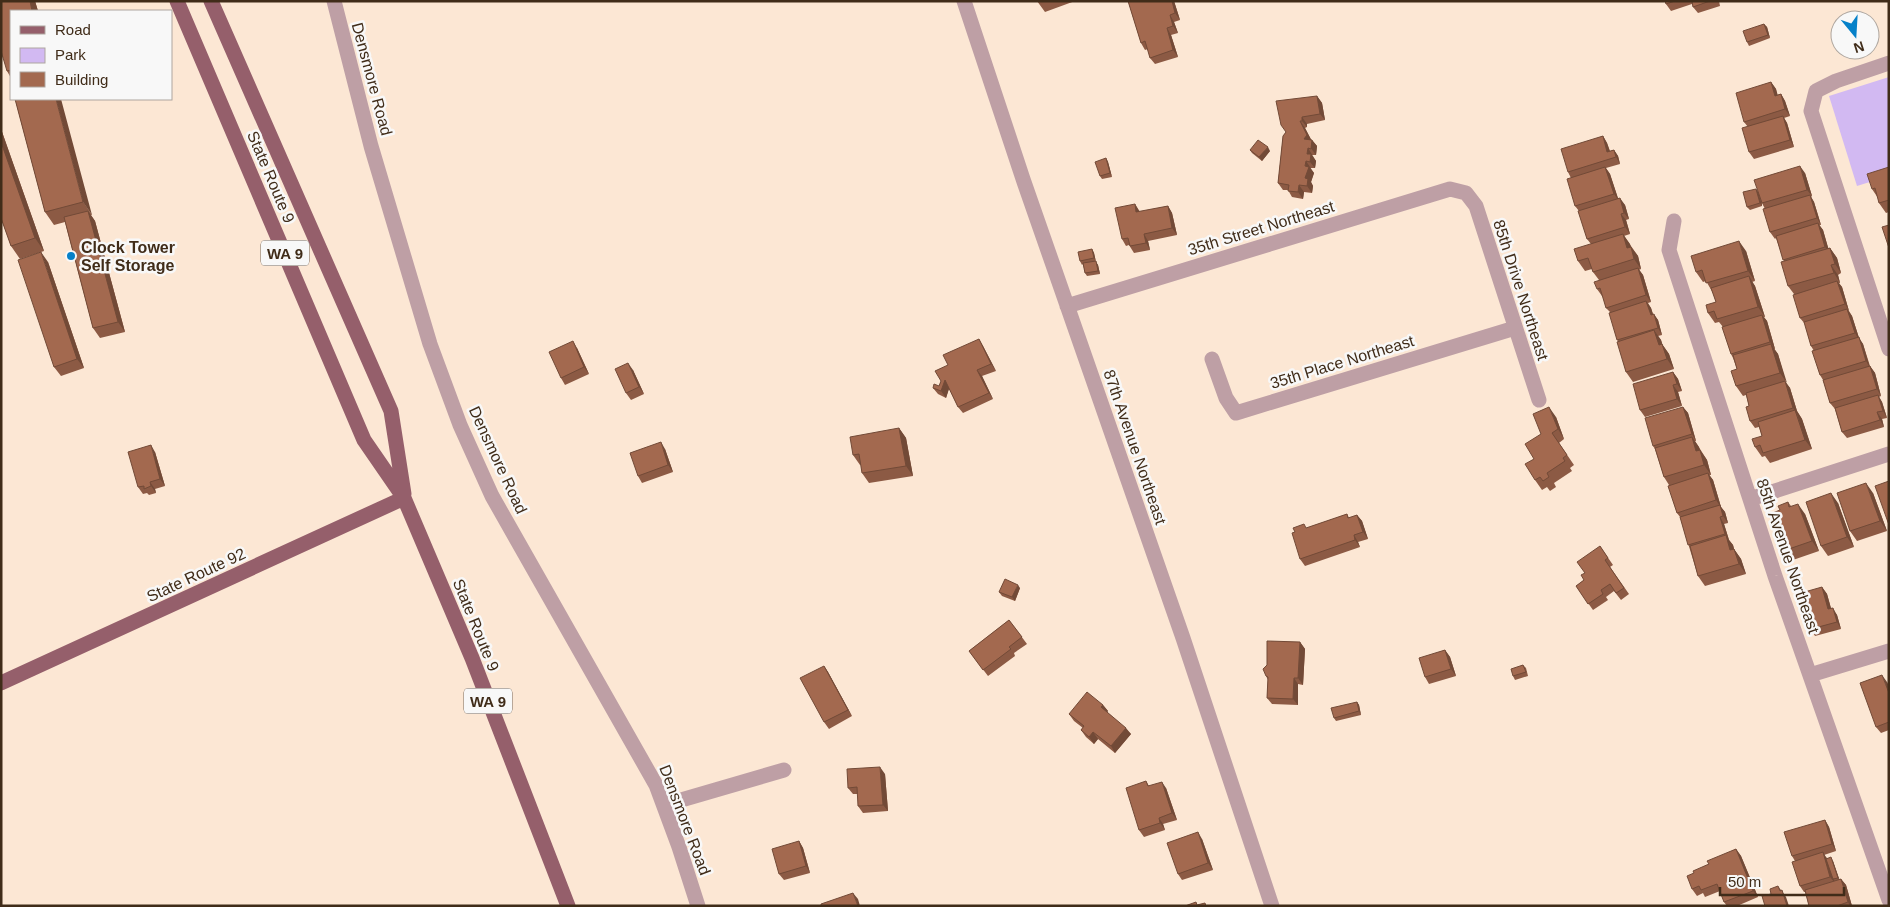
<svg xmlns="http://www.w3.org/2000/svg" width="1890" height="907" font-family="Arial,sans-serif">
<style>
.green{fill:#d2b9f2}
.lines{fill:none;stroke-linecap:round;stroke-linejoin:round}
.minor{stroke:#be9fa5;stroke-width:15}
.major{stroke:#955f6b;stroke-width:15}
.wall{fill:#8c5a44}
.shaded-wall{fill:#724a37}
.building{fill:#a3694f;stroke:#724a37}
.poi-dot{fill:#0681c9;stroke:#f8f8f8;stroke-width:2}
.labels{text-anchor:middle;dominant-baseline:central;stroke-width:5;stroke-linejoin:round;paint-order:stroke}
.shield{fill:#f8f8f8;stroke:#77695c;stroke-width:1}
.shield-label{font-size:15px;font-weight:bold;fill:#402c19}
.street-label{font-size:16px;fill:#402c19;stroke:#f8f8f8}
.poi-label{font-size:16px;font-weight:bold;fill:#402c19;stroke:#f8f8f8;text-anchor:start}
</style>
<rect width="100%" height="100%" fill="#fce7d4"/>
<path class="green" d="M1889,77V176L1857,186L1829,96Z"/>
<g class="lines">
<path class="minor" d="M334,1L371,146L430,344L460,425L492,496L656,785L679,847L698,906
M964,1L1023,179L1183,638L1272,906
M1889,63L1836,81L1816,91L1811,111L1889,349
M1674,221L1669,250L1775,576L1889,900
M1067,306L1450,189L1466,193L1476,206L1539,400
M1212,359L1226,398L1236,413L1515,328
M1750,499L1889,454
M1810,675L1889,651
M664,805L784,770"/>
<path class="major" d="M177,1L364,440L404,498L472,658L568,906
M211,1L391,411L404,494
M1,683L404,498"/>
</g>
<path class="wall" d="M1,1H35L38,11H11V78L7,71Z
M1037,1H1075L1045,12Z
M1128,1H1174L1180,20L1174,22L1178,33L1171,35L1178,57L1155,64L1150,58L1148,49L1145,50L1141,43Z
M1665,1H1719L1720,6L1698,13L1693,7L1692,4L1671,11L1666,4Z
M1764,24L1767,27L1770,38L1749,46L1747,42Z
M1771,82L1776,89L1777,95L1781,94L1785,101L1790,116L1784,118L1787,123L1794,147L1754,159L1749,152L1748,127L1744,122Z
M1317,96L1322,103L1325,120L1307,124V127L1305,128L1311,140H1312L1317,146L1316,155H1312V156L1316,161L1315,168H1310V169L1314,173L1311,182L1313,186L1312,193L1304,192L1303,199L1292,197L1288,190H1283L1278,183L1283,136Z
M15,99L92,215H91L95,221L125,332L100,338L93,328L65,222L54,225L45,212Z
M1,129L44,251L20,259L11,246L1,218Z
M1603,136L1607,143L1610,151L1614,150L1618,156L1620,164L1606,168L1610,174L1618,199L1625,205L1629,219L1626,220L1630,234L1624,236L1638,256L1641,269L1639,270L1643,275L1651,302L1648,303L1651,308L1653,314L1658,320L1662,335L1658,336L1661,340L1662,344L1669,354L1674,369L1633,382L1626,372L1610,312L1606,308L1603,296H1602L1597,289L1599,280L1593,272L1592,269L1585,271L1578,261L1591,244L1587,239L1579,211L1575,206L1571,178L1568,172Z
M1250,150L1270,151L1262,161L1252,153Z
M1106,158L1108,162L1112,177L1102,179L1100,176Z
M1889,167V212L1886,213L1879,203L1878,198L1872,189Z
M1805,173L1812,196L1811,197L1814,202L1821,225H1819L1823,230L1828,248H1830L1837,258L1841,273L1838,275L1840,283H1839L1842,287L1849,311L1852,316L1859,338L1863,344L1870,366L1875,373L1881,396L1879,397L1882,402L1887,418L1882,419L1884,427L1847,438L1842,432L1835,409L1830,403L1823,380L1820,375L1814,351L1811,346L1805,324L1800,318L1794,294L1788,286L1784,261L1776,238L1775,239L1770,232L1765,209L1762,203V206L1750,210L1747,207L1756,189L1758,192Z
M1135,204L1140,212L1168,206L1172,213L1177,235L1148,241L1150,250L1134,253L1129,245L1126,246L1122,239Z
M1092,249L1094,253L1096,262L1098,265L1100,274L1087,276L1085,273L1083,264L1082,265L1080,261Z
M1746,251L1755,281L1752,282L1755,286L1765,317H1764L1767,321L1775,349H1774L1778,354L1786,383L1790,388L1797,411L1802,419L1812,449L1770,463L1765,456L1762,457L1755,447L1762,436L1759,427L1755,428L1750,421L1749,406L1746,395L1743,396L1736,386L1737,369L1733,358L1731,354L1723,327L1719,322L1715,323L1708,313L1716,302L1713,293L1706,281L1703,282L1696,272Z
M48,262L84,368L61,376L54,367Z
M979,339L983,346L996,371L982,376L993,399L963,413L958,407L949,388L946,398L938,394L933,388L939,386L948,365Z
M577,348L589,374L565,385L561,378Z
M633,370L644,394L631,400L626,393Z
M1673,372L1678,379L1682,391L1678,392L1682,406L1645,417L1640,410Z
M1683,407L1688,413L1696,441H1695L1707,460L1711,475H1709L1713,480L1721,507L1725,512L1728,523L1724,524L1729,540L1733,545L1734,549L1741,559L1746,574L1705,586L1698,576L1680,517L1677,513L1669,485L1664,477L1655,449L1653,446Z
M1556,417L1564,439L1559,443L1574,465L1570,468L1572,471L1554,483L1556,487L1550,491L1547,487L1542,490L1535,480L1534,459Z
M899,428L906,438L913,476L869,483L862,473L861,465H860L853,455Z
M665,449L673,472L642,483L638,476Z
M155,452L165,486L155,489L156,493L149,495L147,493L143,494L138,487Z
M1873,493L1887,531L1857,541L1850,531Z
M1788,502L1791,506L1805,514L1819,551L1790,561L1783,551L1780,510Z
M1838,503L1854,547L1828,556L1821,546Z
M1347,514L1349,518L1357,515L1362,521L1368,539L1358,542L1360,547L1305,566L1300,559L1307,528Z
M1600,546L1613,565L1610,567L1629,594L1621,600L1614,591L1606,597L1608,600L1593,610L1576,586L1584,580L1585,573Z
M1822,587L1827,594L1831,608L1837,615L1841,629L1815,636L1811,629Z
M1020,588L1015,601L1002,596L999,592Z
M1009,620L1027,644L1014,653L1015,656L988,676L969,651Z
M1300,642L1305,649L1303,685L1298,684V705L1272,704L1267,698L1268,680L1266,676Z
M1445,650L1450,657L1456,676L1429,684L1425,677Z
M1523,665L1526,668L1528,676L1515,680L1513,676Z
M824,666L828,672L852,716L829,729L824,722Z
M1887,682L1889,687V730L1881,733L1876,727Z
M1357,702L1359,705L1361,715L1336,721L1334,718Z
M1103,705L1108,711L1107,712L1131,734L1115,753L1098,739L1094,744L1086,737L1081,730L1083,728L1074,721L1069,714Z
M885,774L888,811L863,813L858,806V794H853L848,788Z
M1146,781L1149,786L1166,788L1177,820L1163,824L1165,830L1144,837L1139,830Z
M1825,820L1829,827L1836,851L1824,855L1827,858L1833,861L1839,879H1841L1846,885L1852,906H1809L1805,892H1804L1800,886L1795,861L1792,856Z
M1202,839L1213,870L1182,880L1178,874Z
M799,841L803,848L810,873L784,880L779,874Z
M1736,849L1741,856L1758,897L1737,906H1727L1724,902L1720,891L1705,897L1703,893L1697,896L1692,889L1694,873Z"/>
<path class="shaded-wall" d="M30,1H35L38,11H32Z
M1172,1H1174L1180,20L1175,13Z
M1170,15L1174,22L1178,33L1173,26Z
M1764,24L1767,27L1770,38L1768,35Z
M1167,28L1171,35L1178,57L1173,50Z
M1771,82L1776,89L1780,103L1775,96Z
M1781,94L1785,101L1790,116L1785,109Z
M1317,96L1322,103L1325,120L1320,114Z
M56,99H61L92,215L83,202Z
M1783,116L1787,123L1794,147L1790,140Z
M1302,117L1307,124V127L1302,121Z
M1300,121L1305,128L1312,141V140L1317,146L1316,155L1304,139Z
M1,129L44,251L35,238L1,142Z
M1603,136L1607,143L1612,158L1607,152Z
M1268,147L1270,151L1262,161L1259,157Z
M1308,148L1316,161L1315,168L1310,162L1307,154Z
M1614,150L1618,156L1620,164L1616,157Z
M1106,158L1108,162L1112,177L1110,173Z
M1306,161L1314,173L1311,182L1313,186L1312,193L1307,186L1305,178Z
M1800,166L1805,173L1812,196L1807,190Z
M1605,167L1610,174L1619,201L1614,194Z
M1299,185L1304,192L1303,199L1298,192Z
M1756,189L1758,192L1762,206L1760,203Z
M1810,195L1814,202L1821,225L1817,218Z
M1620,198L1625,205L1629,219L1624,213Z
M1135,204L1139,211L1141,219L1136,212Z
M1168,206L1172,213L1177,235L1172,228Z
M88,211L95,221L125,332L118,322Z
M1621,214L1626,220L1630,234L1625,227Z
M1818,223L1823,230L1830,254L1825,247Z
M1144,234L1148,241L1150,250L1146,243Z
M1623,234L1630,244L1634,257L1627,248Z
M1739,241L1746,251L1755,281L1748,271Z
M1631,247L1638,256L1641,269L1634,259Z
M1830,248L1837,258L1841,273L1835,264Z
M1092,249L1094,253L1096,262L1098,265L1100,274L1098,271L1096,261L1094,258Z
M41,252L48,262L84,368L77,359Z
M1831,265L1838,275L1840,283L1834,273Z
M1638,268L1643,275L1651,302L1646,295Z
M1749,276L1755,286L1765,317L1758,307Z
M1837,281L1842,287L1849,311L1845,304Z
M1646,301L1651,308L1655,321L1651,315Z
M1847,309L1852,316L1859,338L1863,344L1870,368L1866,361L1859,340L1855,333Z
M1654,314L1658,320L1662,335L1658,328Z
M1762,315L1767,321L1775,349L1770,342Z
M1654,330L1661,340L1666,355L1659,345Z
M979,339L983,346L996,371L991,364Z
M573,341L577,348L589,374L584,367Z
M1662,344L1669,354L1674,369L1667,359Z
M1771,344L1778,354L1787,383L1780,373Z
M628,363L633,370L644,394L639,387Z
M1870,366L1875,373L1881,396L1877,389Z
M977,370L982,376L993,399L989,393Z
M1673,372L1678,379L1682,391L1677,384Z
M945,380L950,386L946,398L941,391Z
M1785,381L1790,388L1797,411L1802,419L1812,449L1805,440L1797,414L1793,408Z
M1673,385L1678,392L1682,406L1677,399Z
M1878,395L1882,402L1887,418L1883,411Z
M1549,407L1556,417L1564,439L1558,429Z
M1683,407L1688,413L1696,441L1692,434Z
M1877,412L1882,419L1884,427L1880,420Z
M899,428L906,438L913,476L906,466Z
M1692,437L1699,447L1703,461L1696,451Z
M661,442L665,449L673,472L668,465Z
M151,445L155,452L165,486L160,479Z
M1700,450L1707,460L1711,475L1704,465Z
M1708,473L1713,480L1721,507L1725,512L1728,523L1723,516L1720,506L1716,500Z
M150,482L155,489L156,493L151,486Z
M1866,483L1873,493L1887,531L1880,521Z
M1831,493L1838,503L1854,547L1847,537Z
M1798,504L1805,514L1819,551L1812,541Z
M1357,515L1362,521L1368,539L1363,532Z
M1720,517L1724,524L1729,540L1733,545L1737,560L1730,550Z
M1354,535L1358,542L1360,547L1355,540Z
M1734,549L1741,559L1746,574L1739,564Z
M1018,585L1020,588L1015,601L1012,597Z
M1822,587L1827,594L1833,616L1828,609Z
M1833,608L1837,615L1841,629L1837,622Z
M1300,642L1305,649L1303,685L1298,678Z
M1445,650L1450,657L1456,676L1451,669Z
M824,666L828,672L852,716L848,710Z
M1882,675L1887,682L1889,687V693Z
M1294,678L1298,684V705L1293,699Z
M1357,702L1359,705L1361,715L1359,711Z
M1103,705L1108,711L1106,714L1101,707Z
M1126,728L1131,734L1115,753L1111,746Z
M1093,732L1098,739L1094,744L1089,737Z
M880,767L885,774L888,811L883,805Z
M1162,782L1166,788L1177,820L1172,813Z
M1159,818L1163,824L1165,830L1160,823Z
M1825,820L1829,827L1836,851L1832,844Z
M1198,832L1202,839L1213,870L1208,863Z
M799,841L803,848L810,873L806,866Z
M1736,849L1741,856L1758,897L1753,891Z
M1823,852L1827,859L1835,883L1830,877Z
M1831,857L1833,861L1840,881L1838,878Z
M1841,879L1846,885L1852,906H1850L1848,902Z
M1778,886L1786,897L1789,906H1787Z
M853,893L858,899L860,906H858Z"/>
<path class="building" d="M1,1H30L32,11H11V70L7,71L1,51Z
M1128,1H1172L1175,13L1170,15L1173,26L1167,28L1173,50L1150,58L1145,41L1141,43Z
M1665,1H1675L1666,4Z
M1692,1H1710L1693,7Z
M1764,24L1768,35L1747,42L1743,31Z
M1771,82L1775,96L1781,94L1785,109L1744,122L1736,93Z
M1317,96L1320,114L1302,117V121H1300L1307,135L1304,139L1312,140L1311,149L1308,148L1307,154H1311L1310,162L1306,161L1305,166L1309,167L1305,178L1308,179L1307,186L1299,185L1298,192L1288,191L1289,185L1278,183L1283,136L1286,132L1281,125L1276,101Z
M15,99H56L83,202L45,212Z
M1783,116L1790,140L1749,152L1742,128Z
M1603,136L1607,152L1614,150L1616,157L1568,172L1561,149Z
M1258,140L1268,147L1259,157L1250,150Z
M1,142L35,238L11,246L1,218Z
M1106,158L1110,173L1100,176L1095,162Z
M1800,166L1807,190L1762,203L1754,180Z
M1605,167L1614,194L1575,206L1567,179Z
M1889,167V200L1879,203L1875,188L1872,189L1867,174Z
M1756,189L1760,203L1747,207L1743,192Z
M1810,195L1817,218L1770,232L1763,209Z
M1620,198L1624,213L1621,214L1625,227L1587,239L1578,211Z
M1135,204L1136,212L1168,206L1172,228L1144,234L1146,243L1130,246L1128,238L1122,239L1115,208Z
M88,211L118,322L93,328L64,217Z
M1818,223L1825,247L1783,260L1776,236Z
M1889,225V248L1882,227Z
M1623,234L1627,248L1631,247L1634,259L1593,272L1588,258L1578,261L1574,249Z
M1739,241L1748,271L1706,283L1702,270L1696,272L1691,256Z
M1830,248L1835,264L1831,265L1834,273L1788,286L1781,262Z
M1092,249L1094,258L1080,261L1078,252Z
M41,252L77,359L54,367L18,260Z
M1096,261L1098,271L1085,273L1083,263Z
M1638,268L1646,295L1606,308L1600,288L1597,289L1594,282Z
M1749,276L1758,307L1717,319L1714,311L1708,313L1706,305L1716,302L1711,288Z
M1837,281L1845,304L1800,318L1793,295Z
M1646,301L1651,315L1654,314L1658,328L1617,340L1609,313Z
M1847,309L1855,333L1811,346L1804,322Z
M1762,315L1770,342L1731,354L1722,327Z
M1654,330L1659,345L1662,344L1667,359L1626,372L1617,342Z
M1859,337L1866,361L1820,375L1812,351Z
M979,339L991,364L977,370L989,393L958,407L945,380L941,391L933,388L934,384L939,386L941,381L935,371L948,365L943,355Z
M573,341L584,367L561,378L549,352Z
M1771,344L1780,373L1736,386L1731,371L1737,369L1733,355Z
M628,363L639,387L626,393L615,369Z
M1870,366L1877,389L1830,403L1823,380Z
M1673,372L1677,384L1673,385L1677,399L1640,410L1633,384Z
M1785,381L1793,408L1750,421L1746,407L1749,406L1746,393Z
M1878,395L1883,411L1877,412L1880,420L1842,432L1835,408Z
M1549,407L1558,429L1552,433L1567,455L1563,458L1565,461L1547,473L1549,477L1543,481L1540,477L1535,480L1525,464L1534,459L1525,444L1541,434L1533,414Z
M1683,407L1692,434L1653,446L1645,418Z
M1795,410L1805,440L1763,453L1760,445L1755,447L1752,439L1762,436L1758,422Z
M899,428L906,466L862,473L859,454L853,455L850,437Z
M1692,437L1696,451L1700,450L1704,465L1664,477L1655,448Z
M661,442L668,465L638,476L630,453Z
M151,445L160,479L150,482L151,486L144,489V486L138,487L128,452Z
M1708,473L1716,500L1677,513L1668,486Z
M1889,481V525L1875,486Z
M1866,483L1880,521L1850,531L1837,493Z
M1831,493L1847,537L1821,546L1806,502Z
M1788,502L1789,507L1798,504L1812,541L1783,551L1770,514L1780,510L1778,506Z
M1720,505L1723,516L1720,517L1725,534L1688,545L1680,517Z
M1347,514L1348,518L1357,515L1363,532L1354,535L1355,540L1300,559L1292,533L1295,532L1293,528L1304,524L1306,528Z
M1726,535L1730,550L1734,549L1739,564L1698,576L1690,546Z
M1600,546L1608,558L1605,560L1624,588L1616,593L1610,584L1601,590L1603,594L1588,604L1576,586L1584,580L1581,575L1585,573L1577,562Z
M1005,579L1018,585L1012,597L999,592Z
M1822,587L1828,609L1833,608L1837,622L1811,629L1801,593Z
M1009,620L1022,637L1009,647L1011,649L983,670L969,651Z
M1267,641L1300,642L1298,678H1294L1293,699L1267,698L1268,677L1266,676L1263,669L1267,665Z
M1445,650L1451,669L1425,677L1419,658Z
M1523,665L1526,672L1513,676L1511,669Z
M824,666L848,710L824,722L800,678Z
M1882,675L1889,693V722L1876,727L1860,683Z
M1087,692L1103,705L1101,707L1126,728L1111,746L1093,732L1089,737L1081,730L1084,726L1069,714Z
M1357,702L1359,711L1334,718L1331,708Z
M880,767L883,805L858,806L857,787L848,788L847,769Z
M1146,781L1148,786L1162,782L1172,813L1159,818L1160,823L1139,830L1126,788Z
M1825,820L1832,844L1792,856L1784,832Z
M1198,832L1208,863L1178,874L1167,843Z
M799,841L806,866L779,874L772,849Z
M1736,849L1753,891L1724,902L1717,884L1701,890L1699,886L1692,889L1687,876L1694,873L1693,871L1709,864L1707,861Z
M1823,852L1830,877L1800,886L1792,862Z
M1831,857L1838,878L1833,879L1826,859Z
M1841,879L1848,902L1837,906H1809L1805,890Z
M1778,886L1780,891L1782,890L1787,906H1765L1762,896L1771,894L1770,889Z
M853,893L858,906H821V904Z
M1196,902L1197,905L1205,903L1206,906H1185Z"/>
<circle class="poi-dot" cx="71" cy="256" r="5"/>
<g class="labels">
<g class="shield">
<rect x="261" y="240.5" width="48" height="25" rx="4"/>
<rect x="464" y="688.5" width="48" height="25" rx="4"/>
</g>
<g class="shield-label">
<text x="285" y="253">WA 9</text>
<text x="488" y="701">WA 9</text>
</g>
<g class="street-label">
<text transform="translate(372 79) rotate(75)">Densmore Road</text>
<text transform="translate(271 177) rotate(67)">State Route 9</text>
<text transform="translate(1261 228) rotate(-17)">35th Street Northeast</text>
<text transform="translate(1521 290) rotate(72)">85th Drive Northeast</text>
<text transform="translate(1342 362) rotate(-17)">35th Place Northeast</text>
<text transform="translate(1135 447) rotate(71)">87th Avenue Northeast</text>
<text transform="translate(498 460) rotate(65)">Densmore Road</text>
<text transform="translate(1788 556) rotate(71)">85th Avenue Northeast</text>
<text transform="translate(196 575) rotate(-25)">State Route 92</text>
<text transform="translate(476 625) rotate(68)">State Route 9</text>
<text transform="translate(685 820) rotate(69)">Densmore Road</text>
</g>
<g class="poi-label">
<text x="81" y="247">Clock Tower<tspan x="81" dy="18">Self Storage</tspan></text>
</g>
</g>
<rect width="1890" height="907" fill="none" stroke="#402c19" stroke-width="5"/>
<rect x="10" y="10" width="162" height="90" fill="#f8f8f8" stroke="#aea69f"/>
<rect x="20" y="26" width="25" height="8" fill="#955f6b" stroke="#aea69f"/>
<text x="55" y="35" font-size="15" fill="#402c19">Road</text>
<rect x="20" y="48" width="25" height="15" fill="#d2b9f2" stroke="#aea69f"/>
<text x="55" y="60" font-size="15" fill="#402c19">Park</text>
<rect x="20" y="72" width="25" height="15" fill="#a3694f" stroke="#aea69f"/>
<text x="55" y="85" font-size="15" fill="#402c19">Building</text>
<g transform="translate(1855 35) rotate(162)"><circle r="24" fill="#f8f8f8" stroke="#aea69f"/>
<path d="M0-4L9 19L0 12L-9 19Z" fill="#0681c9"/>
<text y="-8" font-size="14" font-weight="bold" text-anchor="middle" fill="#402c19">N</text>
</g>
<path d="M1720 887v8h124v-8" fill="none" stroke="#402c19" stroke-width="2.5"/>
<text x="1728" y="887" font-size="15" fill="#402c19" stroke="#f8f8f8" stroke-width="4" paint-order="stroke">50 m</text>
</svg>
